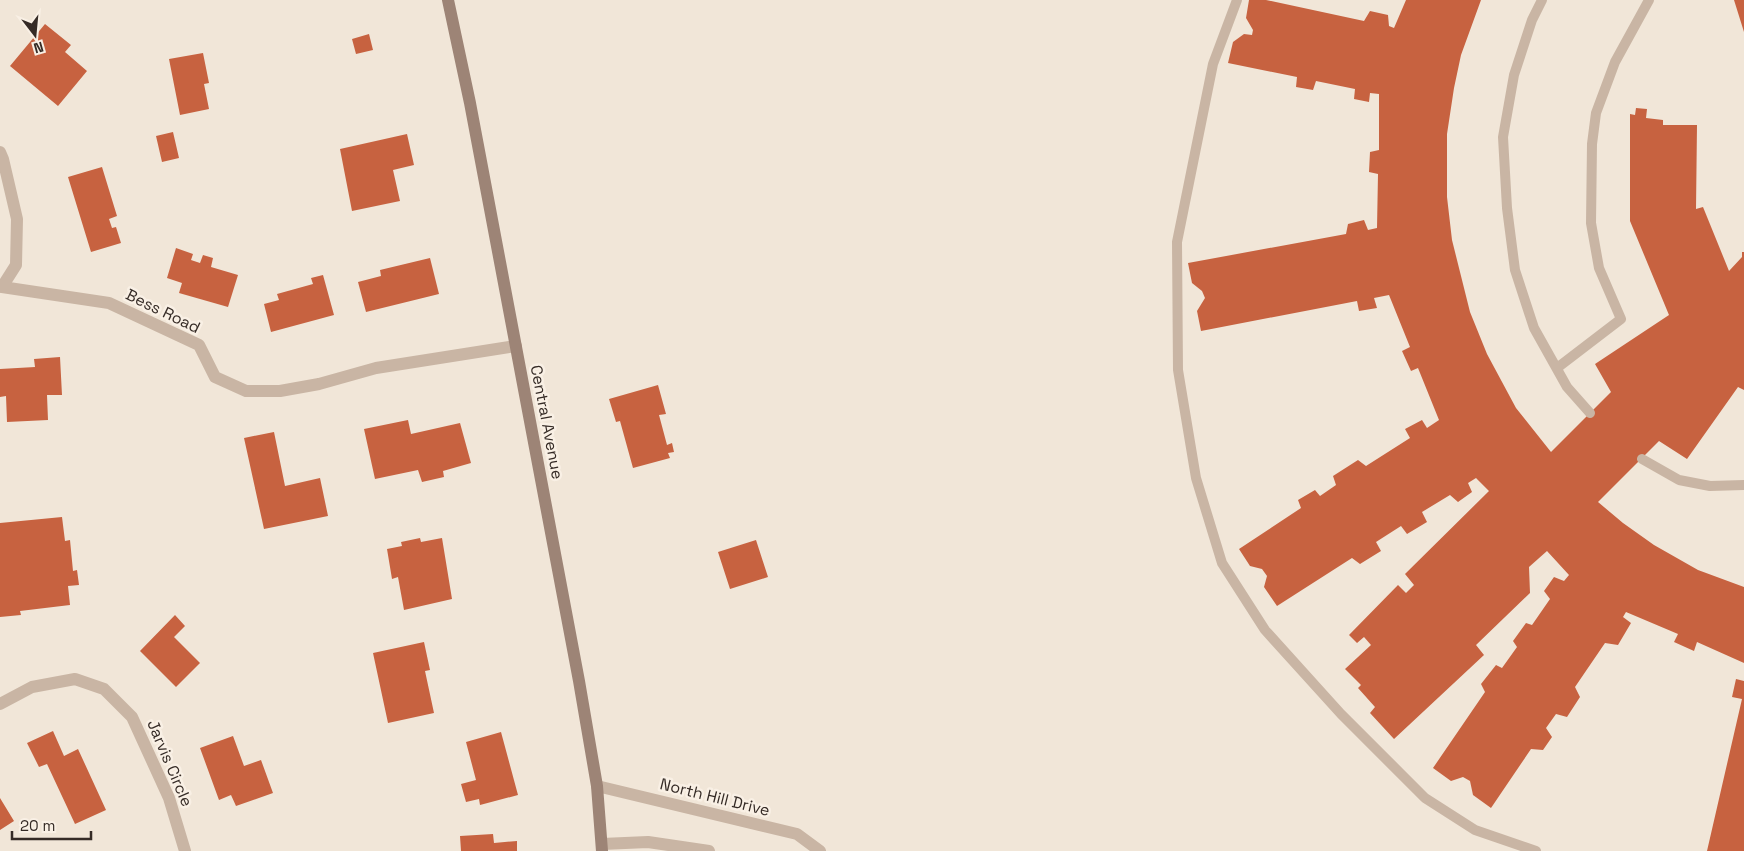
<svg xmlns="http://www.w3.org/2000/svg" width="1744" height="851" font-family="'Space Grotesk',sans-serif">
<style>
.building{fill:#c76240}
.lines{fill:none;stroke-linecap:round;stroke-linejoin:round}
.service{stroke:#c9b5a4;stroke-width:10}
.minor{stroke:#c9b5a4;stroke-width:12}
.secondary{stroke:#9d8476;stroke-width:12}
.labels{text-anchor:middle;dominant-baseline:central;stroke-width:5;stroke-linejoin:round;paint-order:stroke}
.street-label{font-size:16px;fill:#352b26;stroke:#f9f0e5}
</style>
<rect width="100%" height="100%" fill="#f1e6d8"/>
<path class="building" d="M1249,0H1266L1364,21L1370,11L1388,15L1389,26L1394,28L1406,0H1481L1461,55L1454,88L1447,134V197L1452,240L1470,312L1487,354L1516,408L1551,452L1611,392L1595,364L1669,315L1630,221V114L1635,115L1636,108L1647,109L1646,118L1663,120V125H1697L1696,209L1703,207L1729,271L1742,257V252H1744V390L1738,387L1687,459L1659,441L1598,502L1623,523L1654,545L1698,570L1744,587V663L1697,642L1694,651L1674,642L1678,634L1626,612L1623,617L1631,623L1618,645L1605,643L1575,687L1580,697L1567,717L1556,714L1546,728L1552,737L1543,750L1531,749L1491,808L1473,795L1470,781L1463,777L1451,781L1433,768L1485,692L1481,684L1496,665L1502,668L1517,647L1513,641L1526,623L1532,625L1550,599L1544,591L1554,577L1564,581L1569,575L1547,551L1529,567L1530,593L1476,645L1484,655L1394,739L1370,713L1375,707L1358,688L1361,685L1345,669L1371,645L1364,637L1357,643L1349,635L1398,585L1406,593L1414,585L1405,574L1489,491L1476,478L1468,483L1472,492L1458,502L1450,495L1422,512L1427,522L1407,534L1401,526L1376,542L1381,551L1360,564L1352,558L1277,606L1264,587L1267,576L1262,569L1250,566L1239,549L1301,508L1298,500L1315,490L1320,496L1336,485L1333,476L1358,460L1366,466L1410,438L1405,429L1422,420L1427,428L1439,420L1418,368L1411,371L1402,351L1410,347L1389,295L1374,298L1377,308L1359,311L1357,301L1201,331L1197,311L1205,298L1202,291L1192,283L1188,263L1346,234L1348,224L1364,220L1368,230L1377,228L1378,174L1369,172L1370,152L1379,150V94L1370,93L1369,102L1354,99L1355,89L1316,81L1313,90L1296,87L1297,77L1228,63L1233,42L1244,34L1252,35L1253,30L1246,18Z
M1734,0H1744V32Z
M45,24L71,45L65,52L87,71L58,106L10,66Z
M369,34L373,50L356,54L352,39Z
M203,53L209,83L204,84L209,109L180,115L169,59Z
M173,132L179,158L162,162L156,136Z
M407,134L414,165L393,170L400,201L352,211L340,149Z
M102,167L117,216L109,219L112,228L116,227L121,243L91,252L68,177Z
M176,248L193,254L191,260L200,263L203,255L213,258L211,267L238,275L228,307L179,293L182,283L167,278Z
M430,258L439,294L366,312L358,282L381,276L380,270Z
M323,275L334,315L271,332L264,304L279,300L277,294L313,284L311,278Z
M60,357L62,395H47L48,420L7,422L6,396L0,397V369L35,367L34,359Z
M658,385L666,414L659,415L667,445L672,443L674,452L668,453L670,458L633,468L620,421L616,422L609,399Z
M408,420L411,434L460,423L471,463L443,471L444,477L422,482L418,470L375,479L364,429Z
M274,432L285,486L320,478L328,516L264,529L244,438Z
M62,517L65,541L70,540L73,571L77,570L79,585L68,586L70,605L20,611L21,615L0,617V523Z
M420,538L421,542L442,538L452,599L404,610L398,577L392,579L387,549L402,546L401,542Z
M756,540L768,577L730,589L718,552Z
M175,615L185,626L174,637L200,663L176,687L140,651Z
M424,642L430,670L425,671L434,713L388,723L373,653Z
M1736,679L1744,681V851H1707L1742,699L1732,697Z
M53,731L64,756L78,749L106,810L75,824L47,764L39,767L27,743Z
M501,732L518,795L480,805L479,799L466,802L461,784L476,780L466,742Z
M233,736L244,766L261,760L273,793L236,806L231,795L219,800L200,748Z
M0,798L14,821L0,830Z
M493,834L494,843L517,841V851H461L460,836Z"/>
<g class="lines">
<path class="service" d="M1237,0L1213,64L1177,242L1178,370L1196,478L1222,563L1265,630L1341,714L1425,798L1475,830L1536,851
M1542,0L1532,20L1514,75L1503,137L1507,208L1515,270L1534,328L1567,387L1590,413
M1557,368L1621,319L1599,268L1591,223L1592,144L1596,113L1615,62L1649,0
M1642,459L1679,480L1710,486L1744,485"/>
<path class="minor" d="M0,152L3,159L17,219L16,265L2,287L109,303L199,345L215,377L246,391H280L319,384L376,368L516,346
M0,704L32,687L75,679L104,689L132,717L169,798L185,851
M597,786L797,834L820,851
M602,844L648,842L709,851"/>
<path class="secondary" d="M448,0L470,103L579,681L597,786L602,851"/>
</g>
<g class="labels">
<g class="street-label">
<text transform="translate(163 311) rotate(26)">Bess Road</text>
<text transform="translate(547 422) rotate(79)">Central Avenue</text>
<text transform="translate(170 763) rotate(67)">Jarvis Circle</text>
<text transform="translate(715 797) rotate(14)">North Hill Drive</text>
</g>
</g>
<g transform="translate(35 35) rotate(164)" stroke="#f9f0e5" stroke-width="4" paint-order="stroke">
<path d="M0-4L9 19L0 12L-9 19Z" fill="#352b26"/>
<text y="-8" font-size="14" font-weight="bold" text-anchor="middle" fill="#352b26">N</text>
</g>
<path d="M12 831v8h79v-8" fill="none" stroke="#352b26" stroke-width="2.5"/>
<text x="20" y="831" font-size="15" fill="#352b26" stroke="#f9f0e5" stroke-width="4" paint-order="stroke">20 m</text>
</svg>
